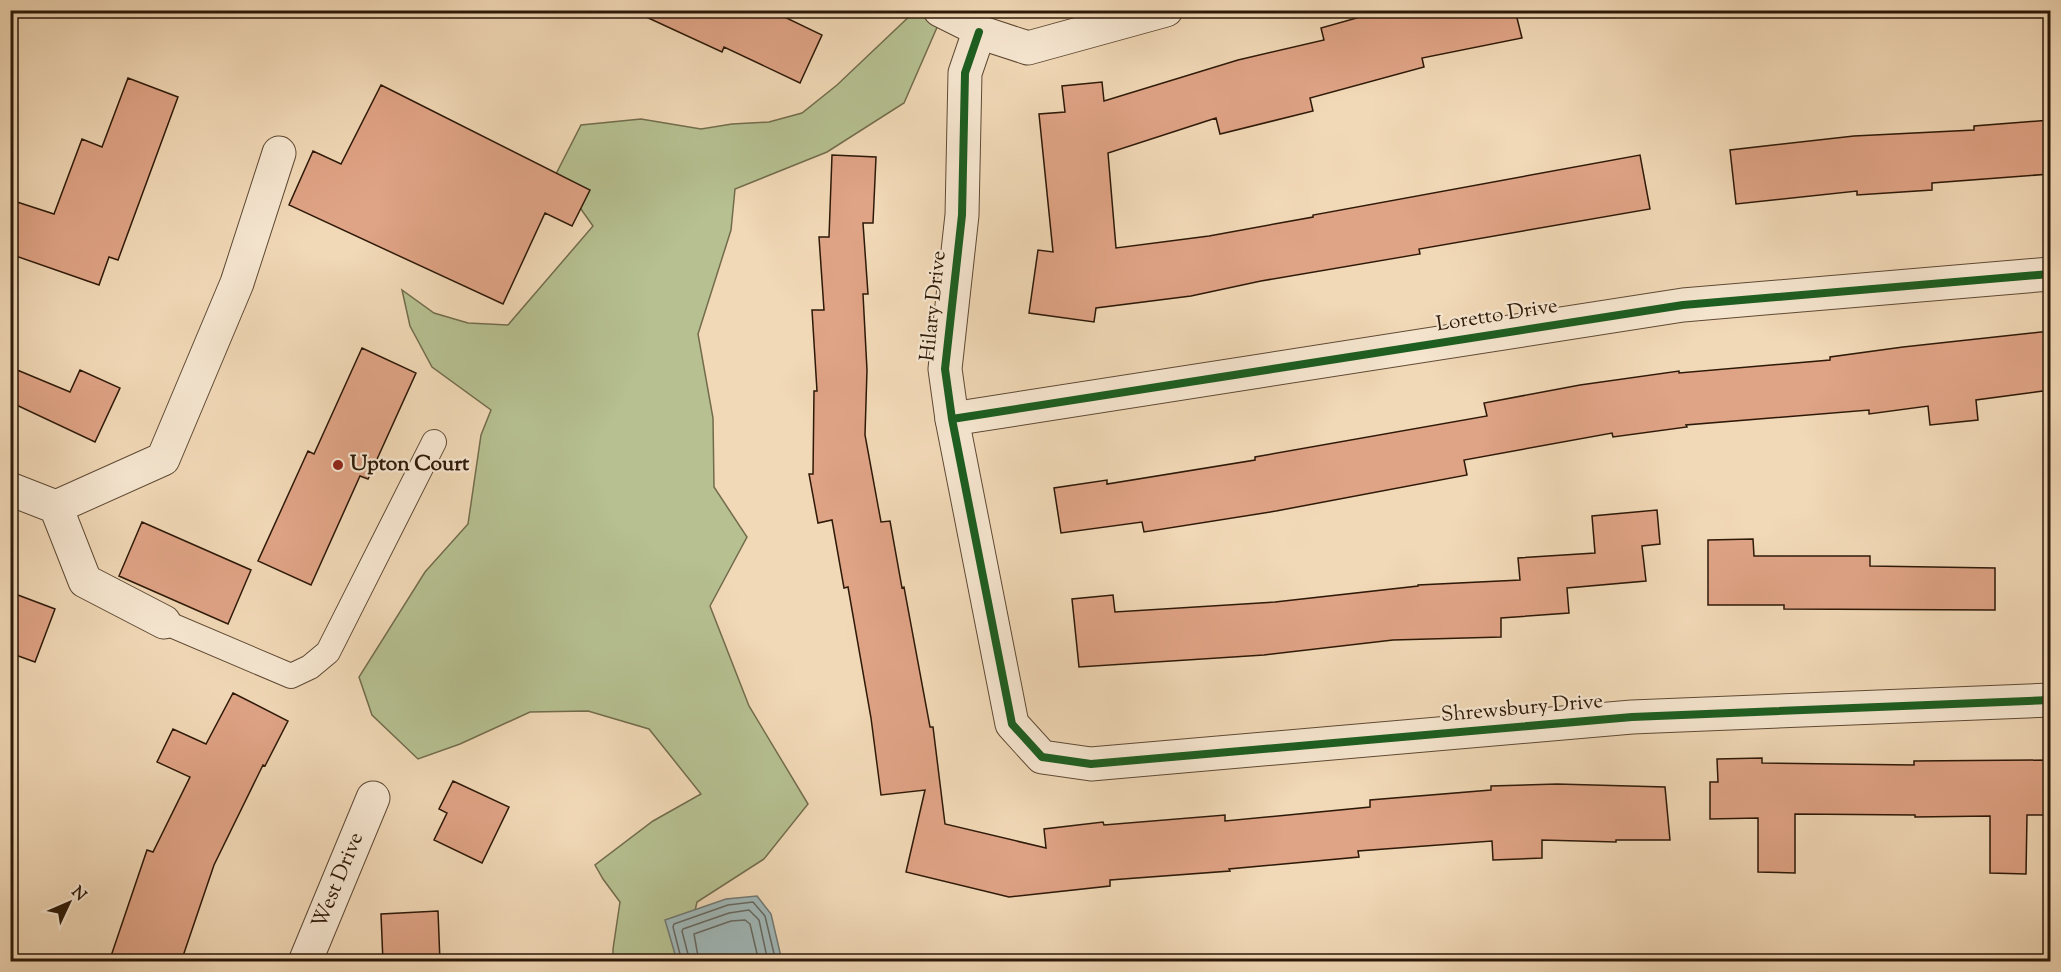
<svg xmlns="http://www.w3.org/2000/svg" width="2061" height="972" font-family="'Sorts Mill Goudy',serif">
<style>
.green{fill:#b6c091;stroke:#726c4c;stroke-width:1.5}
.water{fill:#9fb7b8;stroke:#717872;stroke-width:1.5}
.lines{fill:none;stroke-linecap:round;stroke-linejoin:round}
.shore{stroke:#666860;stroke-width:1.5}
.building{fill:#dfa385;stroke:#2d1908;stroke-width:1.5}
.lane-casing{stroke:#5e4934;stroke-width:26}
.street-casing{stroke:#5e4934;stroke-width:35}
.lane{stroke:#f6e6d0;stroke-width:24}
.street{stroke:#f6e6d0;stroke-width:33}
.cycleway-casing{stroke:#f6e6d0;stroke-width:11}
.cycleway{stroke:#1b5e20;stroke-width:8}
.poi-dot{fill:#8f2418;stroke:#f6e6d0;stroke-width:2}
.labels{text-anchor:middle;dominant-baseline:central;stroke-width:4.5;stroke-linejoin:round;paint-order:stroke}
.street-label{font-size:21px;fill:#2d1908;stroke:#f6e6d0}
.poi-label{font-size:21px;font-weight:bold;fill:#2d1908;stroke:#f6e6d0;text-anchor:start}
</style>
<rect width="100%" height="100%" fill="#f1d8b6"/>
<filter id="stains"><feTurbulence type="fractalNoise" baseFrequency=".00333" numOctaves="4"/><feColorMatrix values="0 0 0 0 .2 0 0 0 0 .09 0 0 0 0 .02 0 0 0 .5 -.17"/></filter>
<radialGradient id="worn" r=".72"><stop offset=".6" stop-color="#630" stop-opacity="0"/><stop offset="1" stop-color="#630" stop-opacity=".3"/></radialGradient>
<path class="green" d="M915,11H929L942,16L904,103L827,152L735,189L731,230L698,334L713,418L714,487L747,537L710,606L749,706L808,804L764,859L697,902L688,941L693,961H613V949L620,902L603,879L595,865L653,821L701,794L649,729L588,711L530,712L460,744L418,759L372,715L359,677L425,572L468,524L481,435L491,410L432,367L410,326L402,290L434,313L468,323L508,325L593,226L556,174L581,125L641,119L701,129L732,124L769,122L802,113L837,85Z"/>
<path class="water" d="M757,896L771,914L782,961H677L665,920L726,899Z"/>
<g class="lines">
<path class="shore" d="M682,962L673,927L674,924L728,905L753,902L765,916L776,962
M690,962L682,931L683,929L729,913L749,910L759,920L768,962
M699,962L694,934L731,921L745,920L750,924L759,962"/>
</g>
<path class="building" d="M631,10H770L822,35L800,83L724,47L722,52Z
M1385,10H1515L1522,38L1422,58L1424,67L1310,98L1313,111L1220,134L1216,118L1108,153L1116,248L1209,236L1313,217V215L1640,155L1650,209L1419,249L1420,254L1261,281L1191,296L1096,308L1094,322L1029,313L1038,250L1053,252L1039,114L1065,112L1062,86L1102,82L1104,101L1238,60L1324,40L1321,28Z
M128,78L178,97L118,260L109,257L99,285L10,254V222L17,202L54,214L82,139L102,147Z
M381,85L590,190L572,226L545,213L503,304L289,205L313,151L341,164Z
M2050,120V174L1932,183V190L1857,195V191L1736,204L1730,150L1854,136L1974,130V126Z
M832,155L876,157L873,223H863L868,294H863L867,370L865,435L881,522L890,521L902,588L904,587L930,727H933L945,824L1046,848L1044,829L1103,822L1104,825L1225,815V821L1370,807V800L1491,790V786L1557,784L1665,787L1670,840H1616V842L1542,840V858L1493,860L1492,841L1358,851L1359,857L1229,869L1230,871L1110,880V886L1009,897L906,872L925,790L881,795L871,718L848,587L844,588L832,520L818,523L809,474H813L814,391H817L812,310H824L819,237H829Z
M2050,331V390L1976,400L1978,420L1930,425L1928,406L1869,414V410L1686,425L1687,427L1613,437L1612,433L1464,460L1467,475L1276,511L1144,532L1142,522L1061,533L1054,488L1107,480V484L1255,460V457L1487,416L1484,403L1580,385L1679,371V373L1830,360V357L1903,347Z
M362,348L416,373L368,479L360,476L311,585L258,561L308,451L314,454Z
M10,367L70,392L80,370L120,388L95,442L10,402Z
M1657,510L1660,544L1642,546L1646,581L1567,588L1569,613L1501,618V637L1393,640L1264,655L1079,667L1072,599L1113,595L1115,612L1275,602L1418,586V585L1520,580L1518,558L1595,553L1592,516Z
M142,522L251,570L228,624L119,576Z
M1753,539L1754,556H1870V566L1995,568V610L1784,609V605H1708V540Z
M10,592L55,609L35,662L10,653Z
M233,693L288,721L265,766L263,765L214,865L181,962H109L147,850L153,852L190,777L157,762L173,729L206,744Z
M1762,758V763L1914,765V761L2050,760V815H2027L2026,874L1990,873V816L1915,817V815L1795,814V873L1758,872V818L1710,819V782H1718L1717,759Z
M453,781L509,807L482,863L434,840L447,813L439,809Z
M438,911L440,962H383L381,914Z"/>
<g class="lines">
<defs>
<path id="lane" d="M164,622L291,676L310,667L328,652L434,442"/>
<g id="street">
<path d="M940,10L970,25L979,32L1028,48L1166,10"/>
<path d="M979,32L965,73L962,215L945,369L952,419L1012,724L1042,757L1091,764L1632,717L2050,700"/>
<path d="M952,419L1683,305L2050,274"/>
<path d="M10,489L56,507L85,581L164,622"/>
<path d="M56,507L163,459L237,283L279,153"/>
<path id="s1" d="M305,962L373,798"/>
</g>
</defs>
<use href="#lane" class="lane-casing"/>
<use href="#street" class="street-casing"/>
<use href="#lane" class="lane"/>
<use href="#street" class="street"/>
<defs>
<path id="cycleway" d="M979,32L965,73L962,215L945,369L952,419L1012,724L1042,757L1091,764L1632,717L2050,700
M952,419L1683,305L2050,274"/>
</defs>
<use href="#cycleway" class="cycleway-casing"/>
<use href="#cycleway" class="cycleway"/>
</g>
<circle class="poi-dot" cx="338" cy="465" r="6"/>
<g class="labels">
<g class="street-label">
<text transform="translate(934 306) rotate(-84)">Hilary Drive</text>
<text transform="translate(1497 316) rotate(-9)">Loretto Drive</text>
<text transform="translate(1522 709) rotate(-5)">Shrewsbury Drive</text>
<text stroke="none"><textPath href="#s1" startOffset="88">West Drive</textPath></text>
</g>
<g class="poi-label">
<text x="350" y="465">Upton Court</text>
</g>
</g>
<rect width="2061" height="972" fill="none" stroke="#f1d8b6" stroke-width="36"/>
<rect x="12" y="12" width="2037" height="948" fill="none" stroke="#2d1908" stroke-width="3"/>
<rect x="18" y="18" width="2025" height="936" fill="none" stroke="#2d1908" stroke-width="1.5"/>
<g transform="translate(69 903) rotate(46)" stroke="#f6e6d0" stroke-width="4.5" paint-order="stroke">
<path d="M0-4.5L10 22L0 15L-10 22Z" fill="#2d1908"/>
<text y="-9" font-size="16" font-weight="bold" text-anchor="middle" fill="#2d1908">N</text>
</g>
<rect width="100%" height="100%" filter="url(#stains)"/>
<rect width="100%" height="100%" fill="url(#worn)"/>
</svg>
